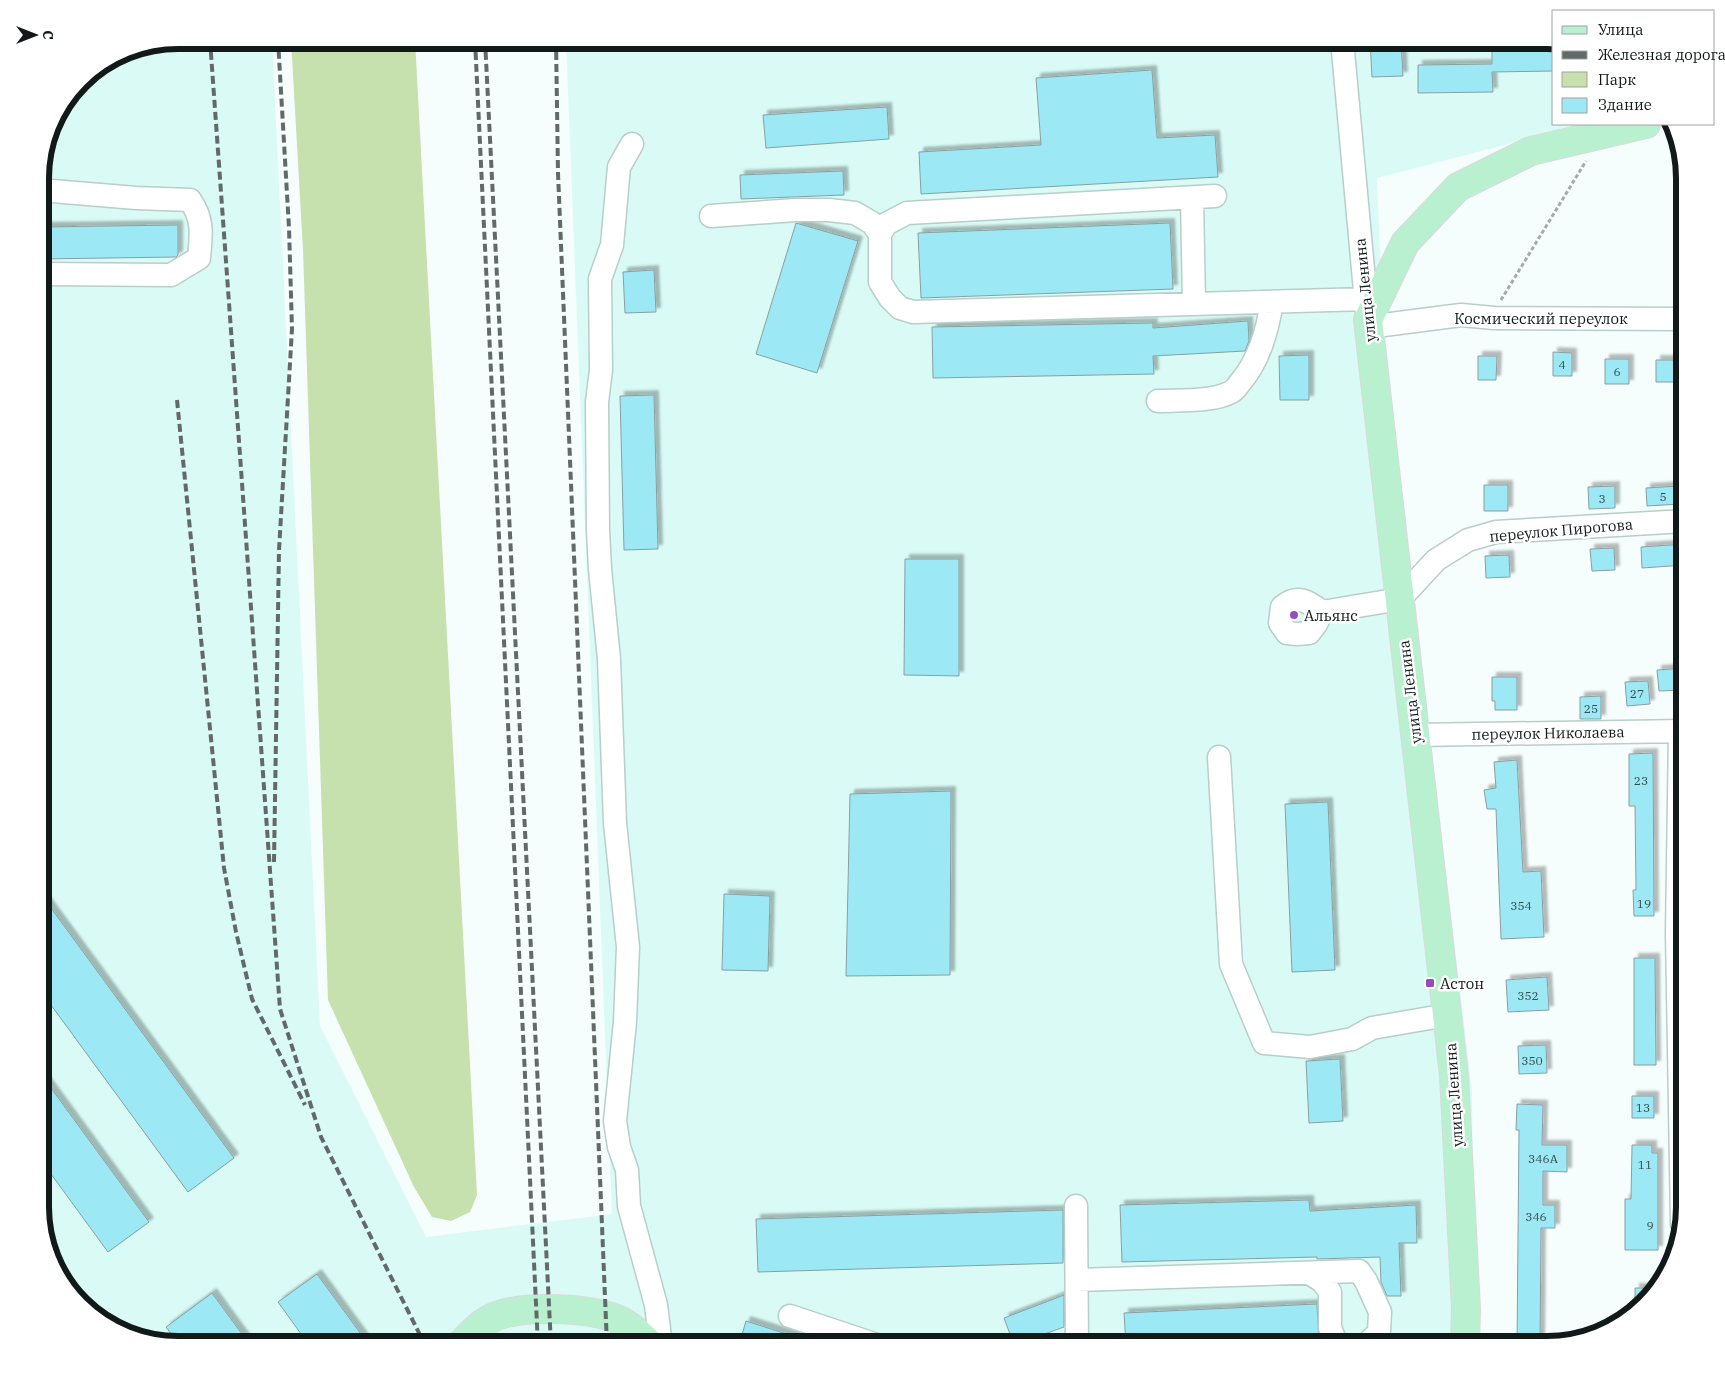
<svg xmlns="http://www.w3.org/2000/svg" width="1725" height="1385" font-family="'IBM Plex Serif',serif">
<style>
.built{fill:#dafbf5}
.green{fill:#c6e0ae}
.building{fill:#9ce8f4;stroke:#899fa2;filter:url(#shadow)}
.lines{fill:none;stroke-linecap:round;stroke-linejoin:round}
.minor-casing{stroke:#b7cec9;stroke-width:25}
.major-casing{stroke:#d9dada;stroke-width:30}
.path{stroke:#a4acab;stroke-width:3;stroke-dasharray:4 2.5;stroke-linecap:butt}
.minor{stroke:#fff;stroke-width:22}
.major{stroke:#b9f1d0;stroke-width:28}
.rail{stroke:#626a69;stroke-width:4;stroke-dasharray:8 4;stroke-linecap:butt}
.poi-dot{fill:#974cbe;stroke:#fff;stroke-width:2}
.labels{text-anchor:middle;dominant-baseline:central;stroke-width:5;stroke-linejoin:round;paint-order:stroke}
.number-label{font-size:12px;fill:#344e50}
.street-label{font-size:15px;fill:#121a19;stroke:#fff}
.poi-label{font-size:15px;fill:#121a19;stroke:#fff;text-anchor:start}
.rim{fill:none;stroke:#121a19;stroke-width:6}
</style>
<defs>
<filter id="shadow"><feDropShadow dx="4.5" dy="-4.5" stdDeviation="1" flood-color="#0004"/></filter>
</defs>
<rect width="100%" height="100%" fill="#f5fefc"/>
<path class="built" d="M178,40H272L320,1026L426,1237L612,1214L566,40L1554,41V124H1586L1377,178L1384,350L1472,1091L1474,1345H177L125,1335L87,1311L54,1269L40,1216V168L54,116L87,74L125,50Z"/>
<path class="green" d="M291,40H415L477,1195L470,1212L451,1221L432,1217L414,1187L328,1000L303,250Z"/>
<path class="building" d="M1370,40H1401L1403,76L1372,77Z
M1554,42V71L1492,72L1493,92L1418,93V65L1492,64V43Z
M1152,70L1157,138L1215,135L1218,177L921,194L919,152L1041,145L1036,78Z
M887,107L889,139L766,148L763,115Z
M843,171L844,195L741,199L740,175Z
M796,223L858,241L817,373L756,354Z
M1170,223L1173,289L921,298L918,233Z
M178,225V255L176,257L40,259V227Z
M654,270L656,312L625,313L623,272Z
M1248,321L1249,341L1245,351L1153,356L1154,374L933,378L932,327L1153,323V328Z
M1553,352L1572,353V376H1553Z
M1309,355V400H1280L1279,356Z
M1478,356H1497L1496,380H1478Z
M1605,359H1629V384H1605Z
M1656,360H1680V382H1656Z
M654,395L658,549L624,550L620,396Z
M1484,485H1508V511H1484Z
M1615,486V508L1589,509L1588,487Z
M1679,486L1680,504L1647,506L1646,488Z
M1685,544V565L1642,568L1641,547Z
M1614,548L1615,570L1592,571L1590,549Z
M1509,555L1510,577L1486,578L1485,556Z
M905,559H959V676L904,675Z
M1685,668V690L1659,691L1657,670Z
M1492,677H1517V710H1495V701H1492Z
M1648,681L1650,704L1627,706L1625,682Z
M1601,696V719H1580V697Z
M1653,753L1654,916H1634L1633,890H1636L1635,806H1629V754Z
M1517,760L1523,872L1541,871L1544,937L1501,939L1496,809H1487L1484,790L1496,788L1494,762Z
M951,791L950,975L846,976L850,794Z
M1328,802L1335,970L1292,972L1285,804Z
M40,893L234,1158L188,1192L40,990Z
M724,894L770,896L768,971L722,970Z
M1634,958H1655L1656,1065H1634Z
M1547,977L1549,1010L1508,1012L1506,980Z
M1546,1045L1547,1073L1519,1074L1518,1046Z
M1340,1059L1343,1121L1309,1123L1306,1061Z
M40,1073L149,1222L108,1252L40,1159Z
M1632,1096H1654V1118H1632Z
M1517,1104L1543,1105L1542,1145H1567V1172L1543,1171V1205H1555V1228H1541L1540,1345H1517L1519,1130H1516Z
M1632,1145H1652V1153H1658V1250H1625V1199H1631Z
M1309,1200L1310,1211L1416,1205L1417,1243H1399L1401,1296H1387L1381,1282L1380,1257L1317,1259V1257L1122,1262L1120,1205Z
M1063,1210V1263L758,1272L756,1219Z
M317,1274L369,1345H309L278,1302Z
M1635,1288H1657L1651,1298L1635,1310Z
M212,1293L250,1345H179L166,1327Z
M1064,1295V1327L1014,1345L1004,1318Z
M1317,1304L1319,1345H1126L1124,1313Z
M746,1321L812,1342V1345H739Z"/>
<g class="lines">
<defs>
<path id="minor" d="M1342,40L1367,313
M632,144L619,167L612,245L600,279L601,370L597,402L598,530L600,569L609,659L615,823L628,947L625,1022L615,1121L619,1147L627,1170L629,1206L656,1305L661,1345
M1192,198L1194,304
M711,216L795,210H829L855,213L872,223L880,234V282L890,298L900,308L913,312L1366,299
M880,234L886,224L907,213L1215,196
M40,274L171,275L199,258C201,235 204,220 190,200L136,198L40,190
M1368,327L1461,315L1494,318L1685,319
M1158,401C1178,400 1214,402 1231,392C1234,391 1237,387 1239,384C1259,361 1267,332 1272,302
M1322,612L1316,624L1309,633L1297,634L1287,633L1280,623L1282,607C1297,594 1308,601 1322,612L1400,599L1436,560L1468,540L1496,532L1685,521
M1680,731L1677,933L1682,1224
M1415,735L1685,731
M1219,757L1231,964L1264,1043L1310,1047L1352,1039L1372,1028L1447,1015
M1076,1206L1077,1345
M1309,1273L1322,1281L1330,1292V1328L1336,1342L1340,1345
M1077,1280L1359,1271L1366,1281L1380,1312L1379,1332L1367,1344L1364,1345
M790,1316L877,1345"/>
<path id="major" d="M460,1345C471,1334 481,1322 496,1316C526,1305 592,1307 621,1321C632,1326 642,1337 651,1345
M1465,1345L1466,1309L1454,1076L1368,320L1405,243L1458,187L1531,151L1646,124"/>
</defs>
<use href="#minor" class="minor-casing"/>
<use href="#major" class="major-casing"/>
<path class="path" d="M1501,300L1586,161"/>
<use href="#minor" class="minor"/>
<use href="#major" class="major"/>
<path class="rail" d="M210,40L280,1009L321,1137L425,1345
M475,40L538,1345
M485,40L551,1345
M556,40L558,173L607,1345
M177,400L224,868L236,932L252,999L305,1105
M274,862L279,550L292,329L289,228L278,40"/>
</g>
<g class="poi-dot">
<circle cx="1294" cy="615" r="5"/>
<rect x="1425" y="978" width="10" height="10" rx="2.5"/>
</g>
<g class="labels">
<g class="number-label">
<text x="1562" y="364">4</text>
<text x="1617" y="371">6</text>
<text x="1663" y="496">5</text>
<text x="1602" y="498">3</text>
<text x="1637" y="693">27</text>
<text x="1591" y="708">25</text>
<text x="1641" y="780">23</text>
<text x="1644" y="903">19</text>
<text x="1521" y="905">354</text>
<text x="1528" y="995">352</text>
<text x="1532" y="1060">350</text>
<text x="1643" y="1107">13</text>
<text x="1543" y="1158">346А</text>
<text x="1645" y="1164">11</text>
<text x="1536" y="1216">346</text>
<text x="1650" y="1225">9</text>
</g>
<g class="street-label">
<text transform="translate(1365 290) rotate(-96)">улица Ленина</text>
<text x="1541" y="318">Космический переулок</text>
<text transform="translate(1561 530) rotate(-5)">переулок Пирогова</text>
<text transform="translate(1410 692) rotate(-97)">улица Ленина</text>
<text transform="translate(1548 733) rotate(-1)">переулок Николаева</text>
<text transform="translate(1454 1095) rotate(-94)">улица Ленина</text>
</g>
<g class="poi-label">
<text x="1304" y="615">Альянс</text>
<text x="1440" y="983">Астон</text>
</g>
</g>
<path d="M0 0H1725V1385H0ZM178 49H1547A129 129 0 0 1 1676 178V1207A129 129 0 0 1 1547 1336H178A129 129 0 0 1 49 1207V178A129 129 0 0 1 178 49Z" fill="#fff" fill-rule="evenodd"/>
<path class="rim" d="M178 49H1547A129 129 0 0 1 1676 178V1207A129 129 0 0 1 1547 1336H178A129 129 0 0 1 49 1207V178A129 129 0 0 1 178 49Z"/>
<rect x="1552" y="10" width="162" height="115" fill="#ffffff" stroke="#a0a3a3"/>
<rect x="1562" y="26" width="25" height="8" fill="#b9f1d0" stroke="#a0a3a3"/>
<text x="1598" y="35" font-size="15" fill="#121a19">Улица</text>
<rect x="1562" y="51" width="25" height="8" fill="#626a69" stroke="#a0a3a3"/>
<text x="1598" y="60" font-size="15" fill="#121a19">Железная дорога</text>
<rect x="1562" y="72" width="25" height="15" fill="#c6e0ae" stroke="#a0a3a3"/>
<text x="1598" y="85" font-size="15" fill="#121a19">Парк</text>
<rect x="1562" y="98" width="25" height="15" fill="#9ce8f4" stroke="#a0a3a3"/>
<text x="1598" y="110" font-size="15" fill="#121a19">Здание</text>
<g transform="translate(35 35) rotate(90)" stroke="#ffffff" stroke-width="4" paint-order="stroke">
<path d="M0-4L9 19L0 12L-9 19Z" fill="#121a19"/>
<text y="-8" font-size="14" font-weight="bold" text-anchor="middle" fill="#121a19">С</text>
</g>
</svg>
